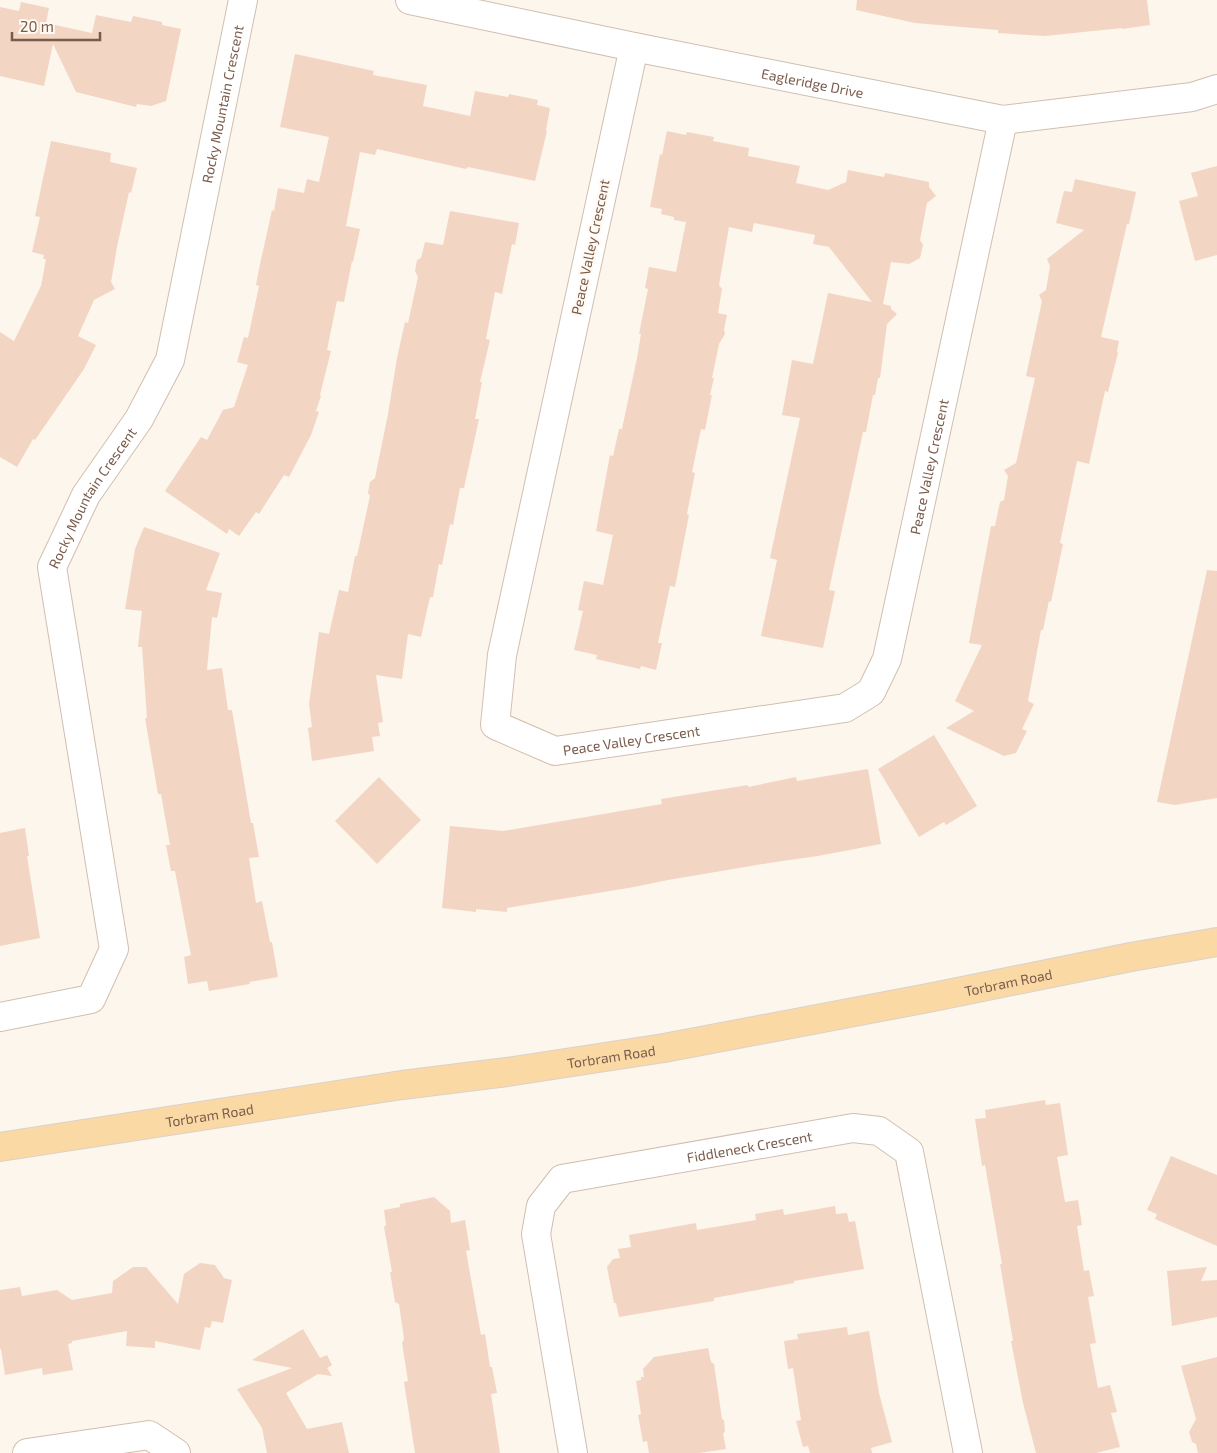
<svg xmlns="http://www.w3.org/2000/svg" width="1217" height="1453" font-family="'Exo 2',sans-serif">
<style>
.building{fill:#f3d5c3}
.lines{fill:none;stroke-linecap:round;stroke-linejoin:round}
.minor-casing{stroke:#d1beb0;stroke-width:30}
.major-casing{stroke:#dad1cd;stroke-width:30}
.minor{stroke:#fff;stroke-width:28}
.major{stroke:#fbd9a5;stroke-width:28}
.labels{text-anchor:middle;dominant-baseline:central;stroke-width:5;stroke-linejoin:round;paint-order:stroke}
.street-label{font-size:14px;fill:#7a5c4d;stroke:#fffaf3}
</style>
<rect width="100%" height="100%" fill="#fdf6ec"/>
<path class="building" d="M857,0H1147L1150,25L1122,29V28L1045,36L998,33V30L915,23L856,10Z
M21,2L49,8L46,23L92,33L96,15L131,22L133,16L162,22V25L181,29L166,101L151,106L137,104L136,107L76,92L53,44L44,86L0,76V7L19,11Z
M295,54L374,71L373,75L427,85L423,106L470,116L475,91L508,97L509,94L538,100L537,105L550,108L546,131H547L535,181L468,167L466,169L377,149L375,155L360,152L346,226L360,229L353,262L352,261L344,302L337,301L327,350L331,351L320,395L321,396L316,411L319,412L311,435L289,477L284,475L259,514L256,512L239,536L229,529L227,534L165,491L201,437L207,440L223,410L234,407L248,365L237,362L244,337L248,338L259,286L256,285L259,269L272,210L274,211L278,188L304,193L307,179L319,182L329,137L280,127Z
M667,131L686,135L687,132L714,137L713,141L749,148L748,156L800,166L796,183L828,190L846,182L848,170L884,177L885,173L929,182V187L936,196L927,203L920,240L923,245L920,258L909,264L891,262L883,304L891,306V309L897,314L887,324L880,378H878L875,395H873L866,432H863L829,590L835,591L823,648L761,636L777,560L770,558L800,418L782,415L792,360L813,364L828,293L872,302L829,247L813,244L815,235L754,223L752,232L729,227L719,285L722,289L718,313L727,315L724,330L725,334L719,344L712,378H714L710,395H712L705,430L701,429L692,472L695,473L687,514L689,515L675,587L670,586L658,643H662L656,670L641,666L640,669L596,659L597,655L574,650L583,611L578,610L584,581L603,585L613,535L596,531L610,455L613,456L619,429H622L637,358L641,334H639L648,289L645,288L649,267L676,272L686,222L674,220V217L661,214L662,209L650,207L660,154L662,155Z
M51,141L111,153L110,162L137,168L131,193L129,192L117,247L111,282L115,289L94,300L78,336L96,345L84,369L35,440L33,439L17,467L0,457V332L14,341L41,286L46,259H43L44,255L32,252L40,217L35,216Z
M1217,166V255L1195,261L1179,201L1198,196L1191,173Z
M1075,179L1136,192L1129,224H1127L1101,337L1119,341L1117,351L1118,353L1108,392L1105,391L1089,464L1077,461L1060,543L1063,544L1051,602L1049,601L1043,630H1041L1028,701L1034,704L1022,729L1027,731L1016,753L1004,756L946,728L974,711L955,701L982,645L969,643L991,526H995L1000,502L1004,500L1008,476L1004,470L1016,463L1035,378L1026,376L1042,301L1039,295L1046,290L1050,266L1047,259L1084,230L1056,223L1064,191L1072,192Z
M450,211L519,223L515,245L512,244L502,294L495,292L486,339L490,340L480,382H482L475,419H479L464,488H460L453,525L450,524L442,565L439,564L433,597H430L421,637L408,634L402,679L376,675L383,722L378,723L380,736L372,737L374,751L312,761L308,728L312,727L309,704L319,632L329,634L339,590L348,592L355,556H357L370,496L368,493L370,482L375,478L388,414L397,358L405,322L408,323L418,277L415,271L417,260L421,258L425,242L443,245Z
M144,527L220,553L206,590L222,593L217,618L212,617L207,670L222,668L228,710H232L251,823H253L259,857L249,858L256,903L262,901L270,942H272L278,977L249,982L250,984L209,991L207,981L188,984L184,957L191,955L175,871H171L166,845H170L161,794H158L145,718H147L142,647H138L142,611L125,609L135,549Z
M1207,570L1217,571V798L1175,805L1157,802Z
M934,735L977,806L946,825L944,822L919,837L878,769Z
M868,769L881,844L818,856L775,862L668,880L634,887L507,908V912L476,909V912L442,908L450,826L503,831L662,804L661,799L748,785V787L796,777L797,781Z
M379,777L421,820L377,864L335,821Z
M25,828L29,856H27L40,938L0,946V833Z
M1045,1100L1046,1105L1060,1103L1068,1155L1057,1157L1065,1202L1078,1200L1082,1225L1077,1226L1084,1271L1089,1270L1094,1296L1088,1297L1096,1343L1090,1344L1098,1388L1110,1385L1117,1412L1111,1413L1120,1447L1096,1453H1036L1023,1403L1011,1341H1013L1000,1264H1002L985,1165L982,1166L975,1119L986,1118L985,1110Z
M1171,1156L1217,1175V1246L1155,1219L1157,1214L1147,1210Z
M434,1197L450,1211L451,1223L465,1220L470,1250L466,1251L481,1335L485,1334L490,1367H492L497,1393L491,1394L500,1453H415L404,1382L408,1381L402,1343L404,1339L399,1304L395,1302L390,1272H392L384,1227L386,1225L384,1210L400,1207V1204Z
M835,1206L836,1214L847,1213L849,1222L855,1221L864,1269L794,1281V1283L714,1298V1301L619,1317L616,1303H614L607,1267L613,1259L620,1258L618,1249L631,1247L629,1235L696,1223L697,1230L756,1220L755,1214L783,1209L784,1215Z
M200,1263L215,1265L224,1278L232,1280L223,1323L212,1321L210,1328L205,1327L200,1350L155,1341V1348L126,1346L127,1331L72,1341V1343L68,1344L73,1370L43,1375L42,1368L5,1375L1,1349H0V1290L20,1287L22,1296L57,1290L72,1300L112,1293L113,1281L133,1267H146L178,1304L184,1274Z
M1207,1267L1201,1281L1217,1280V1317L1172,1326L1167,1271Z
M847,1327L848,1335L869,1331L879,1393L892,1442L871,1448L872,1453H810L808,1446L803,1447L796,1421L801,1420L793,1368L788,1369L784,1341L798,1339L797,1334Z
M303,1329L320,1358L327,1355L332,1365L327,1368L332,1376L318,1374L286,1393L307,1429L342,1422L349,1453H267L262,1428L237,1389L292,1368L252,1360Z
M708,1348L711,1362L714,1364L722,1419L724,1420L725,1431L723,1434L726,1449L699,1453H649L647,1441L643,1442L638,1415L641,1414L636,1381L641,1380V1377H644L643,1369L654,1357Z
M1217,1357V1453H1198L1196,1444L1192,1442L1189,1432L1196,1419L1181,1366Z"/>
<g class="lines">
<defs>
<g id="minor">
<path id="s1" d="M410,0L634,47L1003,120L1192,97L1217,89"/>
<path id="s2" d="M634,47L502,655L495,725L555,751L845,708L871,692L887,659L1003,120"/>
<path id="s3" d="M0,1017L91,999L114,949L52,567L86,495L139,419L170,360L243,0"/>
<path d="M27,1453L149,1435L176,1453"/>
<path id="s4" d="M573,1453L536,1234L541,1206L562,1179L853,1128L879,1131L909,1152L968,1453"/>
</g>
<g id="major">
<path id="s5" d="M0,1147L402,1085L507,1072L664,1048L928,998L1131,957L1217,942"/>
</g>
</defs>
<use href="#minor" class="minor-casing"/>
<use href="#major" class="major-casing"/>
<use href="#minor" class="minor"/>
<use href="#major" class="major"/>
</g>
<g class="labels">
<g class="street-label">
<text stroke="none"><textPath href="#s1" startOffset="411">Eagleridge Drive</textPath></text>
<text stroke="none"><textPath href="#s3" startOffset="1035">Rocky Mountain Crescent</textPath></text>
<text transform="translate(590 247) rotate(-78)">Peace Valley Crescent</text>
<text stroke="none"><textPath href="#s2" startOffset="1315">Peace Valley Crescent</textPath></text>
<text stroke="none"><textPath href="#s3" startOffset="615">Rocky Mountain Crescent</textPath></text>
<text stroke="none"><textPath href="#s2" startOffset="835">Peace Valley Crescent</textPath></text>
<text stroke="none"><textPath href="#s5" startOffset="1022">Torbram Road</textPath></text>
<text stroke="none"><textPath href="#s5" startOffset="618">Torbram Road</textPath></text>
<text stroke="none"><textPath href="#s5" startOffset="212">Torbram Road</textPath></text>
<text stroke="none"><textPath href="#s4" startOffset="475">Fiddleneck Crescent</textPath></text>
</g>
</g>
<path d="M12 32v8h88v-8" fill="none" stroke="#7a5c4d" stroke-width="2.5"/>
<text x="20" y="32" font-size="15" fill="#7a5c4d" stroke="#fffaf3" stroke-width="4" paint-order="stroke">20 m</text>
</svg>
